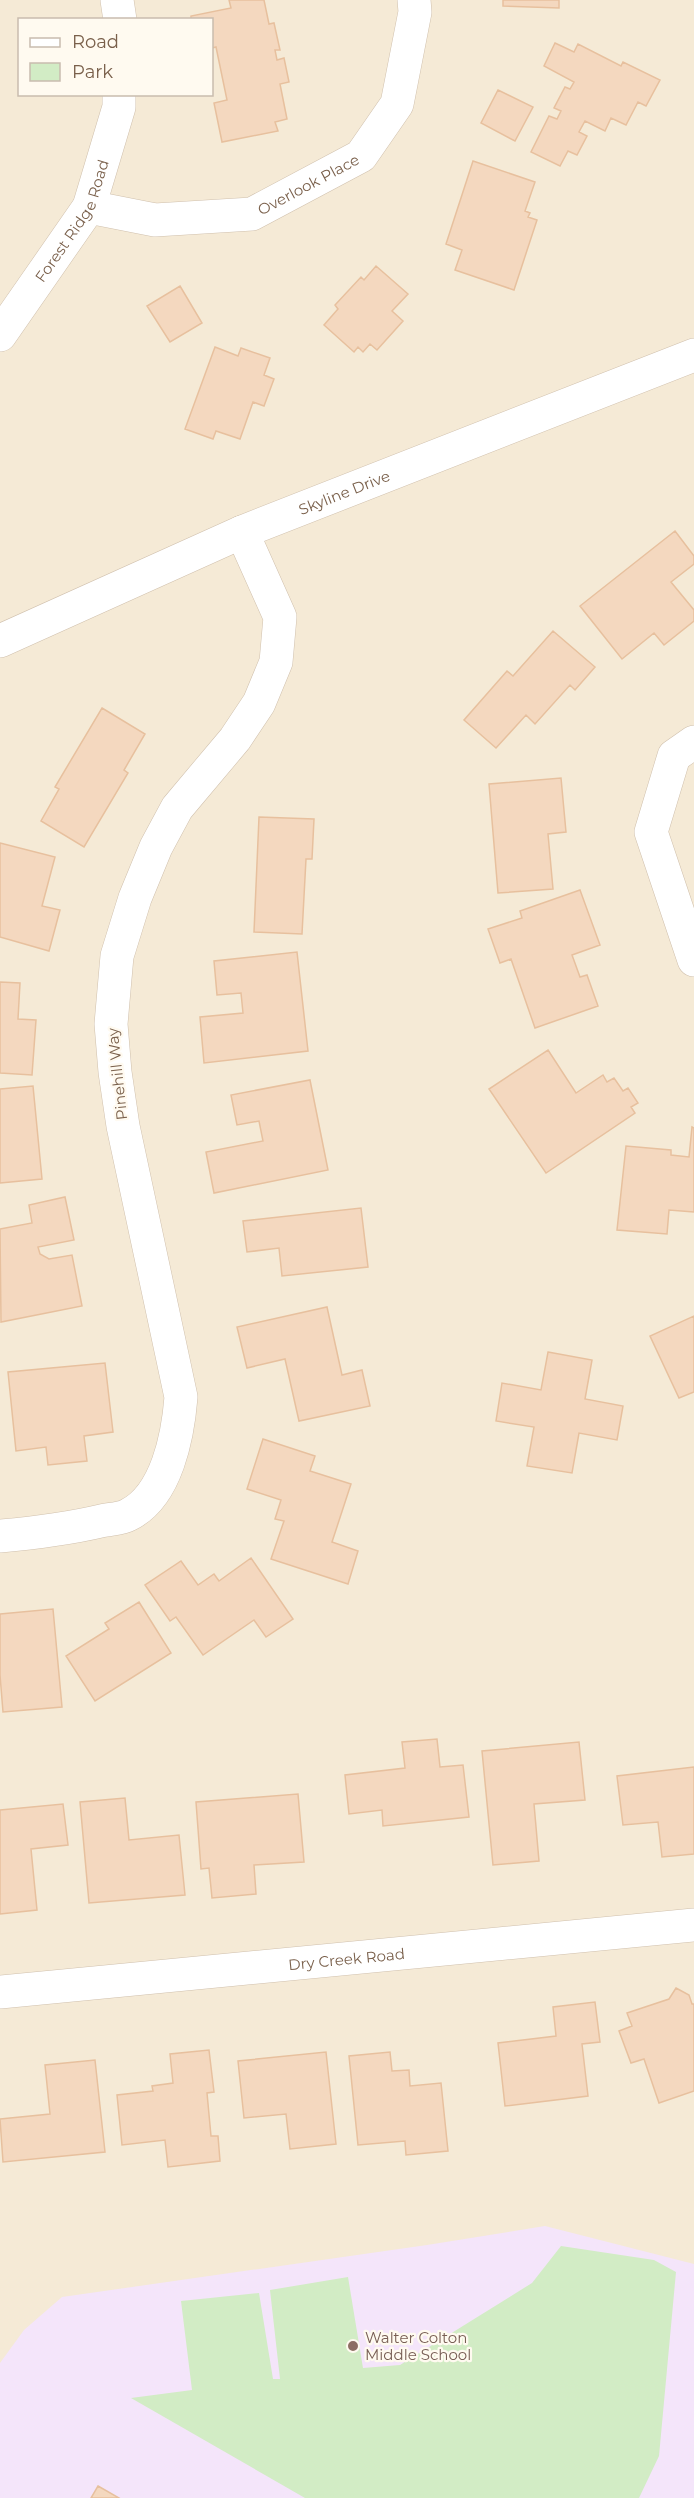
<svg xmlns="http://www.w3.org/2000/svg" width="694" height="2498" font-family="Montserrat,sans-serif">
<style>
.residential{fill:#f5ead6;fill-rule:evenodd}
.education{fill:#f4e5fa}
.green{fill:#d2ecc5}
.building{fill:#f4d8bf;stroke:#e7c09e;stroke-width:1.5}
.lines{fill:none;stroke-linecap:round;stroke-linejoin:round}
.minor-casing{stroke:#d0c0ad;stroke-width:34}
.minor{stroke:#fff;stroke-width:33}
.education-dot{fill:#8d6e63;stroke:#fffaf0;stroke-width:2}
.labels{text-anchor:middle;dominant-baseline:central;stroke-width:4.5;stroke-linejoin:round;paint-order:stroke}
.street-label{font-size:15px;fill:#795f4a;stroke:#fffaf0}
.education-label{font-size:15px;fill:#785e54;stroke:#fffaf0;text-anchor:start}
</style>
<rect width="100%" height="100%" fill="#fdf7e8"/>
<path class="residential" d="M0,0H694V2498H0ZM20,20H212V94H20Z"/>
<path class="education" d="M545,2226L694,2264V2498H0V2363L24,2330L62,2297L427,2245Z"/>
<path class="green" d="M561,2246L654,2260L676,2272L659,2456L639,2498H305L131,2398L192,2390L181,2301L259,2293L273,2379H280L270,2290L348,2277L363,2368L400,2365L532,2283Z"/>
<path class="building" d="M229,0H264L269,24L274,23L280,50H275L277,60L284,58L289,82L280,84L287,119L275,122L278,131L222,142L214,103L227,100L216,47L212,48V20H191V16L231,8Z
M503,0H559V8L503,6Z
M555,43L574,52L578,44L621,66L623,62L660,80L646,106L638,102L626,125L611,118L605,131L585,121L579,132L587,136L577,155L568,151L560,166L531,152L549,116L557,119L561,111L554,108L565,87L570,89L574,82L544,66Z
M498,90L533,107L515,141L481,123Z
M473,161L535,182L525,211L530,213L528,217L537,220L514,290L455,270L462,250L446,244Z
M376,266L408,294L392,311L403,321L377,350L370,344L363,352L358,347L354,352L324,325L338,309L335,305L361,277L364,280Z
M180,286L202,323L170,342L147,306Z
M215,347L238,356L241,348L270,358L264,375L274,379L264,406L253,402L240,439L216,431L213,439L185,429Z
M675,531L694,556V564L671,582L694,610V621L664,645L654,633L622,659L580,606Z
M553,631L595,667L575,690L570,685L535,724L526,715L496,748L464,720L507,671L513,676Z
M102,708L145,734L124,770L128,773L84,847L41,821L59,789L55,787Z
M561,778L566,832L548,834L553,889L498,893L489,784Z
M259,817L314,819L312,859H306L302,934L254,932Z
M0,843L55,857L42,906L60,910L49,951L0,937Z
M580,890L600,945L572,955L580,977L587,975L598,1006L535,1028L511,959L500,963L488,929L522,918L520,911Z
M297,952L308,1051L204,1063L200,1017L243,1013L241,993L217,995L214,961Z
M0,982L20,983L18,1019L36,1020L32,1075L0,1073Z
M548,1050L576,1093L603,1075L607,1082L614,1078L623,1091L628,1088L638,1103L631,1107L635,1113L546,1173L489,1089Z
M310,1080L328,1170L214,1193L206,1152L263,1141L259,1121L237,1125L231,1095Z
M33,1086L42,1179L0,1183V1089Z
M692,1127L694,1128V1212L669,1210L667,1234L617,1230L626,1146L671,1150V1155L689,1157Z
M65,1197L74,1240L38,1247L40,1254L49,1259L72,1255L82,1306L1,1322L0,1229L32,1223L29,1205Z
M361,1208L368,1267L282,1276L279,1248L247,1252L243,1221Z
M327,1307L342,1375L362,1370L370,1406L299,1421L285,1359L247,1368L237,1327Z
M694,1316V1392L679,1398L650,1336Z
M548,1352L592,1360L585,1399L623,1406L617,1440L579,1433L572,1473L527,1466L534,1427L496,1421L502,1383L541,1390Z
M105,1363L113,1432L84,1436L87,1461L48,1465L46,1447L16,1451L8,1372Z
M263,1439L315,1456L310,1471L351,1484L332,1542L358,1551L348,1584L271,1559L284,1521L275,1519L281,1500L247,1489Z
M251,1558L293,1619L266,1637L254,1620L203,1655L176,1617L170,1621L145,1585L181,1561L198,1585L214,1574L219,1581Z
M139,1602L171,1653L95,1701L66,1656L109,1629L105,1623Z
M53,1609L62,1707L3,1712L0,1675V1614Z
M437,1739L440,1767L463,1765L469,1817L383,1826L382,1810L349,1814L345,1775L405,1768L402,1742Z
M579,1742L585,1800L534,1804L539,1861L493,1865L482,1751Z
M694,1767V1854L662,1857L658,1822L623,1825L617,1776Z
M298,1794L304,1862L254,1865L256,1894L212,1898L209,1868L201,1869L196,1802Z
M125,1798L129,1840L179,1835L185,1895L89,1903L80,1802Z
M63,1804L68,1845L31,1849L37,1910L0,1914V1810Z
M676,1988L689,1995L692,2004H694V2091L659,2103L644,2059L631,2063L619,2031L632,2026L627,2013L669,1999Z
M595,2002L600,2042L582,2044L588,2096L505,2106L498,2043L556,2036L553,2007Z
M209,2050L214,2092L207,2093L211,2136H218L220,2161L168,2167L165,2140L122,2145L117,2095L153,2091L152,2086L173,2083L170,2054Z
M326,2052L336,2144L290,2149L286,2114L244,2118L238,2061Z
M390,2052L392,2071L409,2070L410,2086L441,2083L448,2151L406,2155L405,2141L358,2145L349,2056Z
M95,2060L105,2152L3,2162L0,2119L50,2114L45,2065Z
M98,2486L119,2498H91Z"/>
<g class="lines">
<defs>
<g id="minor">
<path d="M117,0L120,20"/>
<path id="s1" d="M89,207L155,220L252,214L361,156L397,104L415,12L414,0"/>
<path id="s2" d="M0,335L89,207L119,107V94"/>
<path id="s3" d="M0,641L242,532L694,355"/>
<path d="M694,742L674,756L651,832L694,960"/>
<path d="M0,1536C34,1533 67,1529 101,1521C109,1519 121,1519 128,1515C167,1496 178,1435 181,1397L123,1126L115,1072L111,1024L117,956L135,898L156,847L177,808L235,739L259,703L276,662L280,617L242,532"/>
<path id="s4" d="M0,1992L694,1925"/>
</g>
</defs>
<use href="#minor" class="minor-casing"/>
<use href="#minor" class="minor"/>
</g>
<circle class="education-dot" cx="353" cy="2346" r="6"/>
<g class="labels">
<g class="street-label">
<text stroke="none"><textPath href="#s1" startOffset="228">Overlook Place</textPath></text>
<text stroke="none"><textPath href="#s2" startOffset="136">Forest Ridge Road</textPath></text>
<text stroke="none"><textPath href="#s3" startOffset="375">Skyline Drive</textPath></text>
<text transform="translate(117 1074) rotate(-96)">Pinehill Way</text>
<text stroke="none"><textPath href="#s4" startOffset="348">Dry Creek Road</textPath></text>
</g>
<g class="education-label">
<text x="365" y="2337">Walter Colton<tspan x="365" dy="17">Middle School</tspan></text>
</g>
</g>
<rect x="18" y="18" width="195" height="78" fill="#fffaf0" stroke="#c9bcae" stroke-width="1.5"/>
<rect x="30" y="38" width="30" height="9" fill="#ffffff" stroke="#c9bcae" stroke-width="1.5"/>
<text x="72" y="48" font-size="18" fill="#795f4a">Road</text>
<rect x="30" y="63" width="30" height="18" fill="#d2ecc5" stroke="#c9bcae" stroke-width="1.5"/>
<text x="72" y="78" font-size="18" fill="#795f4a">Park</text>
</svg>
